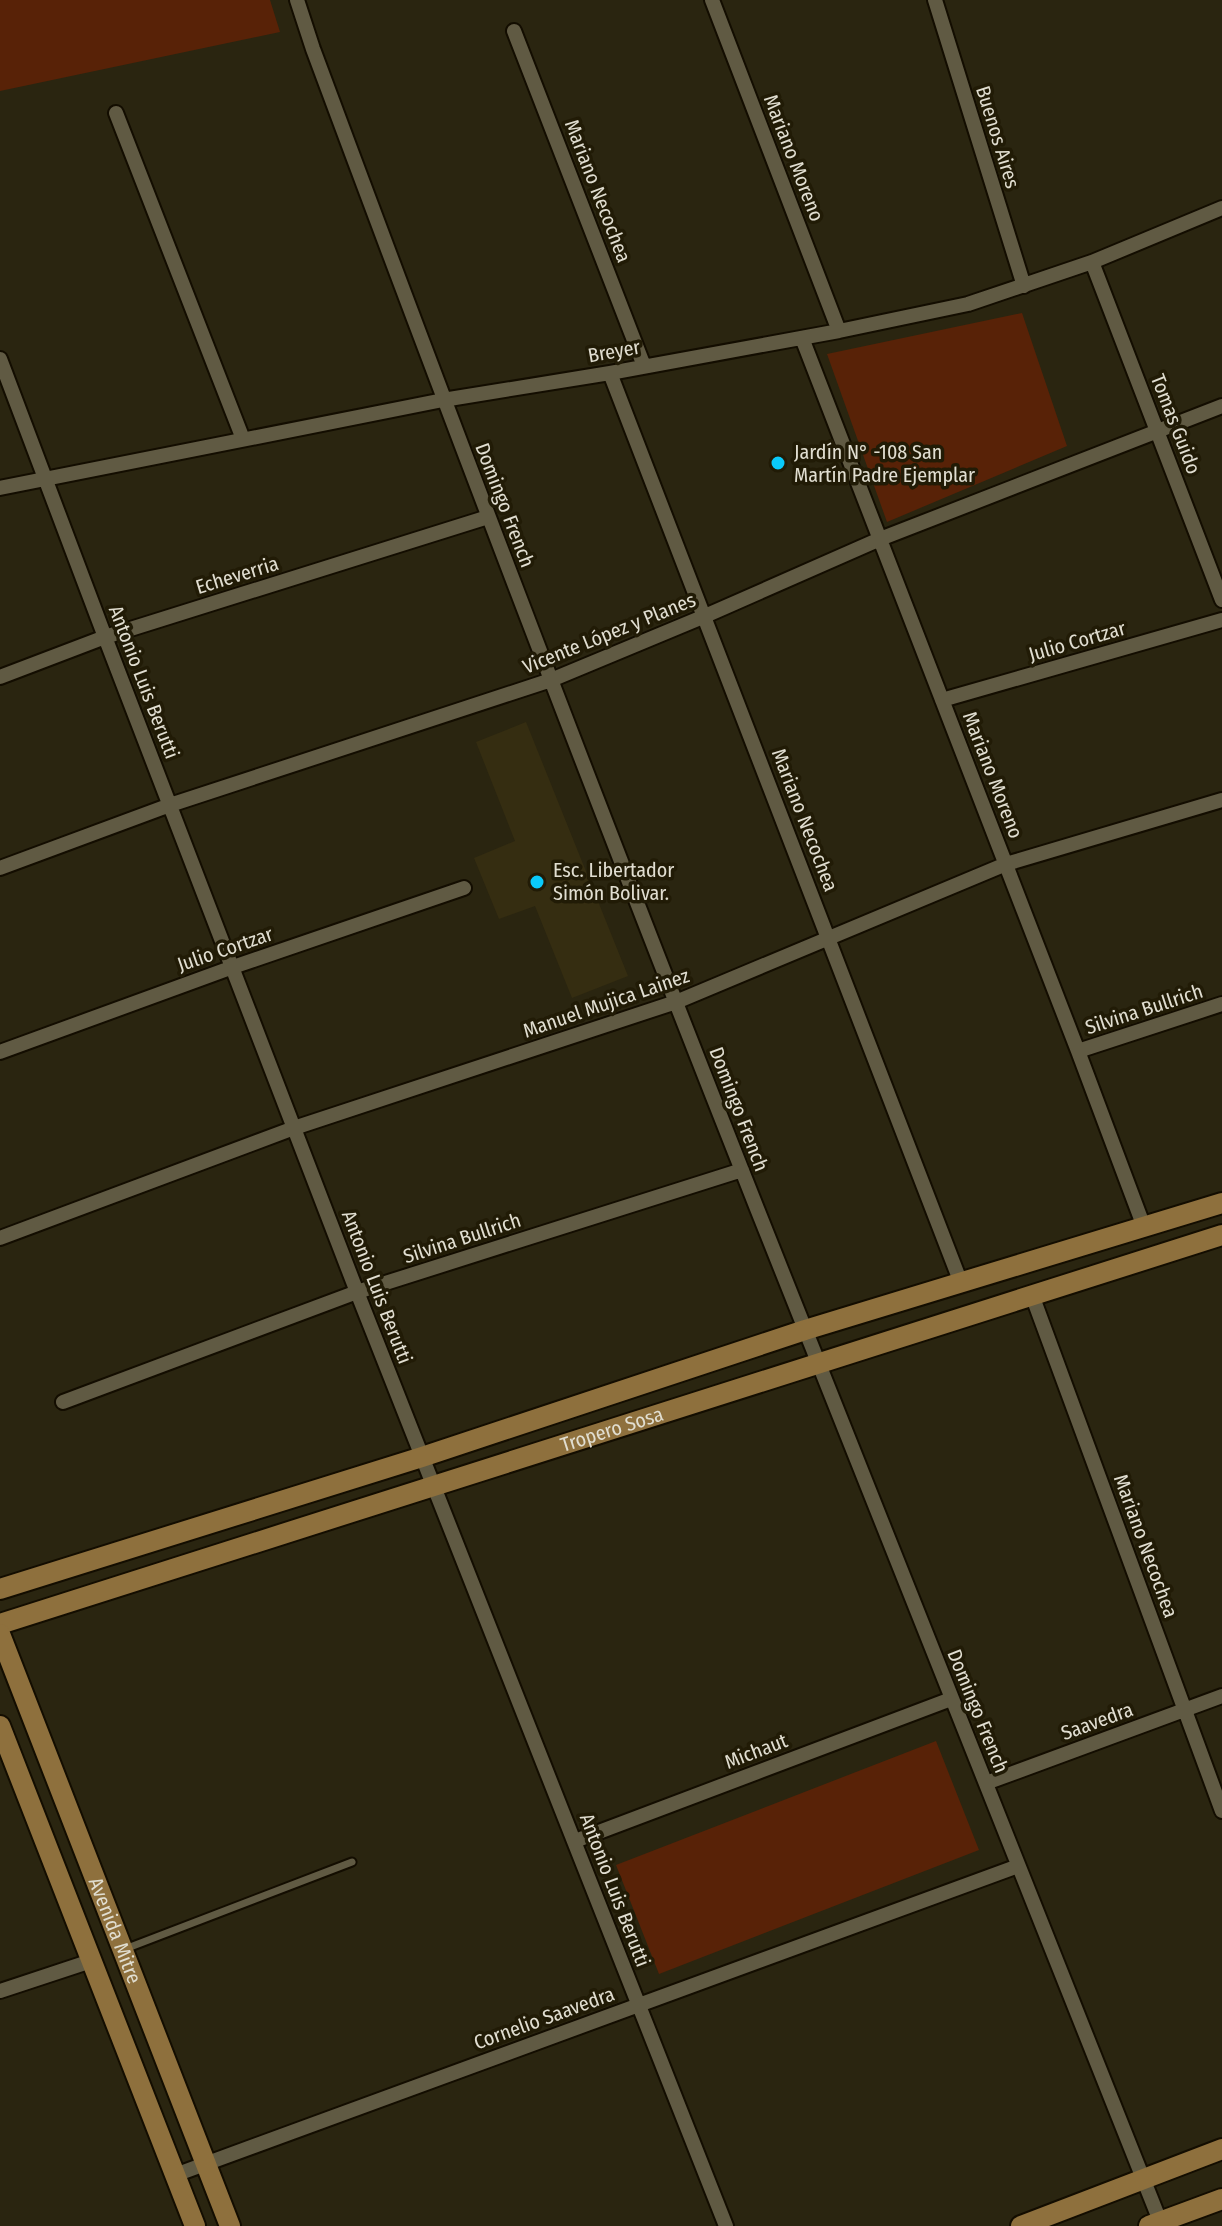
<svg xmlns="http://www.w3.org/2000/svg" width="1222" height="2226" font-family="'Fira Sans Condensed',sans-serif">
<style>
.built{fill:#352d11}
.green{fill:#582207}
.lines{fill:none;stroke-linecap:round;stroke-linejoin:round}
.lane-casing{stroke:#130d00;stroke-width:11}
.street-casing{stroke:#130d00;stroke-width:18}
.secondary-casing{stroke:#130d00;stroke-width:24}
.lane{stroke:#605a43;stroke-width:7}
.street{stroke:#605a43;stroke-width:14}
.secondary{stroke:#8e703d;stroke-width:20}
.poi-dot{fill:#0acafa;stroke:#211b06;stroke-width:3}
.labels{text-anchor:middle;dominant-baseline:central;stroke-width:7;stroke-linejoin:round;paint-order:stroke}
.street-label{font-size:20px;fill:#e1ded1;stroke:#211b06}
.poi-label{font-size:20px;fill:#e1ded1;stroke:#211b06;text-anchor:start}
</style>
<rect width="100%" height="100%" fill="#2a2510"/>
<path class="built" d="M526,722L628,976L572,998L535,906L499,919L474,858L515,841L476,742Z"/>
<path class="green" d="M0,0H270L280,32L0,91Z
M1022,313L1067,446L887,522L827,354Z
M936,1741L979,1850L659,1974L616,1865Z"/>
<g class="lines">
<defs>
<path id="lane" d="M125,1949L352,1862"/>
<path id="street" d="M297,0L313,49C452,423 594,796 741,1168C880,1521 1024,1872 1162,2226
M712,0L839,331
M935,0L1024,286
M514,31L644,366
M116,113L243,439
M1092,262L1222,600
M802,338L1078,1051L1144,1227
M0,359L105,637L357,1292L726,2226
M610,373L961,1283
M0,488L443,400L610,373L839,331L968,304L1092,262L1222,208
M0,677L105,637L488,517
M942,700L1222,620
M0,868L170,805L551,680L705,616L880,539L1222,406
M1078,1051L1222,1004
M0,1052L233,967L464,888
M0,1238L294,1128L676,1002L1006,864L1222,800
M1032,1295L1222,1811
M63,1402L357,1292L742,1170
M986,1783L1222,1696
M575,1841L951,1699
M0,1991L91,1961
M175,2175L1018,1866"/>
<g id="secondary">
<path d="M0,1589L422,1457L805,1330L1222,1203"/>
<path id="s1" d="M0,1624L1222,1235"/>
<path id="s2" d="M0,1634L230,2226"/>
<path d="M0,1726L195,2226"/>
<path d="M1021,2226L1222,2149"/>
<path d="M1149,2226L1222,2199"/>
</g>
</defs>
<use href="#lane" class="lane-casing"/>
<use href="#street" class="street-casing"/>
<use href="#secondary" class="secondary-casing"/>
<use href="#lane" class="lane"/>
<use href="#street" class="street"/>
<use href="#secondary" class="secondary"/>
</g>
<g class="poi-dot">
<circle cx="778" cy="463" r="8"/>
<circle cx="537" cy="882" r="8"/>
</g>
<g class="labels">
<g class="street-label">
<text transform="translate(998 137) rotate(73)">Buenos Aires</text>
<text transform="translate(794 158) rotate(69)">Mariano Moreno</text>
<text transform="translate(598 191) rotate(69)">Mariano Necochea</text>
<text transform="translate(614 351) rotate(-10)">Breyer</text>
<text transform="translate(1176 424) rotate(69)">Tomas Guido</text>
<text transform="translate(505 505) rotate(69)">Domingo French</text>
<text transform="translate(237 575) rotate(-17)">Echeverria</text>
<text transform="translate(609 633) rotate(-22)">Vicente López y Planes</text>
<text transform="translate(1077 641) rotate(-16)">Julio Cortzar</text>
<text transform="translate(144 682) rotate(69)">Antonio Luis Berutti</text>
<text transform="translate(993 775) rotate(69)">Mariano Moreno</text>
<text transform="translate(805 820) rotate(69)">Mariano Necochea</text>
<text transform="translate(225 949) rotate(-19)">Julio Cortzar</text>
<text transform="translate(606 1003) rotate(-19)">Manuel Mujica Lainez</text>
<text transform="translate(1144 1009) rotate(-18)">Silvina Bullrich</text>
<text transform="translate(739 1109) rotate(69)">Domingo French</text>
<text transform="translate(462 1238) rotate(-18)">Silvina Bullrich</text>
<text transform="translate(377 1287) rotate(69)">Antonio Luis Berutti</text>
<text stroke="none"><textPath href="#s1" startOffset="642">Tropero Sosa</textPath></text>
<text transform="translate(1146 1546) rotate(70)">Mariano Necochea</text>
<text transform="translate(978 1711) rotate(68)">Domingo French</text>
<text transform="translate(1097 1721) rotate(-20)">Saavedra</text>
<text transform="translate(756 1751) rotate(-21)">Michaut</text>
<text transform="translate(615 1890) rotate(69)">Antonio Luis Berutti</text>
<text stroke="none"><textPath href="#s2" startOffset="318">Avenida Mitre</textPath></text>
<text transform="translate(544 2018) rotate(-20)">Cornelio Saavedra</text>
</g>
<g class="poi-label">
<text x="794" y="452">Jardín N° -108 San<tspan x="794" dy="23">Martín Padre Ejemplar</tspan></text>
<text x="553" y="870">Esc. Libertador<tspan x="553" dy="23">Simón Bolivar.</tspan></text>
</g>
</g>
</svg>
